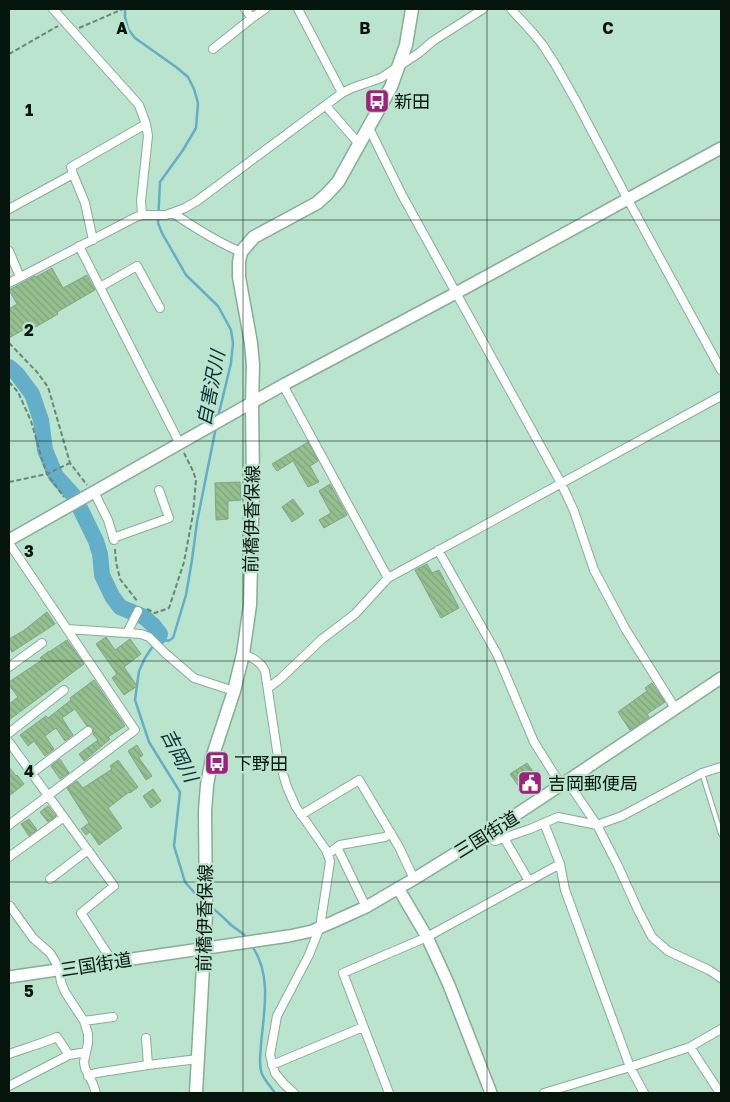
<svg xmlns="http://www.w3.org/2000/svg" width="730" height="1102" font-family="'Golos Text','Noto Sans JP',sans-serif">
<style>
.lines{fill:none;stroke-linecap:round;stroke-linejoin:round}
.stream{stroke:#63aec8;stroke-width:2.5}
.river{stroke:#63aec8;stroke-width:16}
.building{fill:url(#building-back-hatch);stroke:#87a284}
.lane-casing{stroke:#85ad99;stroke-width:6}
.street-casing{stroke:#85ad99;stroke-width:10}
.secondary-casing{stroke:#85ad99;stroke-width:14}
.primary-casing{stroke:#85ad99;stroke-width:15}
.path{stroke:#698778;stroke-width:2;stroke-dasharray:5 2.5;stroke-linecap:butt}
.lane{stroke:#fff;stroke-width:4}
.street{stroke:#fff;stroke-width:8}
.secondary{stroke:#fff;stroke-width:11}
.primary{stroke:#fff;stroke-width:12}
.grid{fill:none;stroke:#05140d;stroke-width:1;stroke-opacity:0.55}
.labels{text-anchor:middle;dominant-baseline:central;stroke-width:4.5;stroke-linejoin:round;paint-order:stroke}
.poi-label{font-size:18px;fill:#05140d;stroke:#bae4ce;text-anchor:start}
.street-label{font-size:18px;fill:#05140d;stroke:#bae4ce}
.water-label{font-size:19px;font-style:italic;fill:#082e39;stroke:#bae4ce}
.grid-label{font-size:16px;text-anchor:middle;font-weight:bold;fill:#05140d;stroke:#bae4ce;stroke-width:4.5;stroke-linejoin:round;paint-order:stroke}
</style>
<defs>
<pattern id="building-back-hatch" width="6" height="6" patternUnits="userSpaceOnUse" patternTransform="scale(1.25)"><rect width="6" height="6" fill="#94c08f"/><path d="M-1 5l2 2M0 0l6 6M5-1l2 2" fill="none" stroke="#7ea47a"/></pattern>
</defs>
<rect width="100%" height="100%" fill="#bae4ce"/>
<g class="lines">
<path class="stream" d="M125,9V17L128,29L135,38L176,67L188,77L194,89L198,103L196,128L183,150L160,182L158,223L162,233L186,275L218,306L231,330L233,343L231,363L218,417
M200,899L185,882L174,846L180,792L149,742L135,700L139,671L145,658L159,637L168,641L173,638L186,595L192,560L197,522L216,427
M211,907C218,912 223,917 229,923C235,929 243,932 248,939
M252,946C272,975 264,1011 261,1044C261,1053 258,1064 262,1074C265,1081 271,1087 275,1093"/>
<path class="river" d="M9,367L17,374L32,394L41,420L45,450L56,476L74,496L96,541L100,554L102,575L112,596L120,607L144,617L153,625L160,634L159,637"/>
</g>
<path class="building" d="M52,268L63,288L87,275L95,290L57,312L58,314L32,329L30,326L9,338V309L17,304L9,290L35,276L36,277Z
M308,442L318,461L310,466L319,482L308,487L293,461L277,471L272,464Z
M240,482L241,500L228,501V519L216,520L215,483Z
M330,484L347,515L324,528L319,520L331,513L319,491Z
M293,499L304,514L292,522L282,507Z
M427,564L432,573L439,570L459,608L441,618L415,570Z
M47,612L55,624L12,652L9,646V639L23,631Z
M106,637L115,650L130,639L141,654L124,667L137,686L124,695L112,678L117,674L96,644Z
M67,640L84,664L9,720V704L18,697L9,685V682L42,660L40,658L49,651V652Z
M94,680L125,726L108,737L110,739L84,761L79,754L98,740L93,734V728L91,726H87L75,709L62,718L73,735L65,741L56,728L45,736L54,749L45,756L34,741L28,746L20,735L46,716L48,718L71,700L70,698Z
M652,683L665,702L647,714L649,717L630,730L618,712L647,691L645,688Z
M137,745L143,755L139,758L152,776L146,780L128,751Z
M60,759L69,773L60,779L51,766Z
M118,760L138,787L130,793L129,792L108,808L122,828L99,845L90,832L86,835L81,829L89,823L67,788L77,781L83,788L112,769L110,766Z
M527,763L534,773L528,776L533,783L530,785L532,788L524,794L510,774Z
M9,767L16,776L17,775L24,784L9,796Z
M153,789L161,801L151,808L143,796Z
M48,806L56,816L48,822L40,812Z
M29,819L37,830L29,836L21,824Z"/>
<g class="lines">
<defs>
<path id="lane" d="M702,773L721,834"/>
<path id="street" d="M53,9L139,105L146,124L148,136L141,201L142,215
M245,9L252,18L265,9
M298,9L342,93
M511,9L532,32L542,44L555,64L576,101L627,198L721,370
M213,49L252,18
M326,106L360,145
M369,128L402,195L561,483L574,511L594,570L626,630L675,708
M73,174L71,167L146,124
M9,209L73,174L85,203L93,240
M173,213C195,228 217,242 241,252
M79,246L180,444
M9,251L20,277
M9,283L136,217L142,215H166L185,208L197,201L342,93L352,88L381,78L419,53L433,41L483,9
M100,287L137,266L160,308
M283,385L388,578
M94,492L108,520L114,540
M113,538L169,518L159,490
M9,543L135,730L9,825
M438,550L497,654L534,742L561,785
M67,629L141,634L149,637L165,653L194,678L234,691
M127,633L138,611
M243,654C253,658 260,661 265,671L278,757L287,787L296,807L326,850L330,861L328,875L320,927L309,955L277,1016L270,1055L275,1073L284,1084L294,1093
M9,667L42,643
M268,688L280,679L322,639L355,614L388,578L721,396
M9,733L64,690
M9,742L114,886L81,913L112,961
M32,773L88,731
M567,781L597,825L618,866L638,910L652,937L668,951L709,970L721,978
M301,815L359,780L399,847L414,879
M544,823L560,864L565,890L630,1067L644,1093
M485,835L495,841L530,829L558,817L597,825L622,816L702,773L721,767
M504,838L529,881
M337,847L366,907
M328,854L340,845L385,837L391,833
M9,857L64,817
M50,879L88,850
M10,906L33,938L50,953L55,961L59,970L61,982L65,992L84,1021L88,1034V1043L84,1062L85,1068L93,1084L96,1093
M84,1021L113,1017
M146,1038L148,1065
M690,1047L720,1093
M9,1054C25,1048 41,1044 57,1037L69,1055
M272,1065L363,1027
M88,1076L96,1073L148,1065L198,1059
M9,1086L69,1055L86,1052
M389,1093L343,973L427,937L560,864
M544,1093L630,1067L690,1047L721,1029"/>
<path id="secondary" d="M9,540L283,385L456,293L721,148
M398,888L427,937L449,985L491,1093
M9,977L289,936L312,931L335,921L366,907L414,879L485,835L561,785L721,678"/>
<path id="primary" d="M196,1093L206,912L205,811L207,785L212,758L234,691L243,654L250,605L253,479L252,404L253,365L251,343L239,277V262L241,252L254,237L317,203L327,194L338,182L391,87L406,45L412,9"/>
</defs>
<use href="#lane" class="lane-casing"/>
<use href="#street" class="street-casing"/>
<use href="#secondary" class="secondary-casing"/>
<use href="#primary" class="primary-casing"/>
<path class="path" d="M79,28L123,9
M9,54L58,26
M9,343L37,372L48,387L70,463L87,485
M9,382L18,392L31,421L42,459L47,474L64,497
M9,482L47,474L70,463
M115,549L116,562L120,579L138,602
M147,609L155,613L169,608L184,562L193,514L196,480L193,471L184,453"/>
<use href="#lane" class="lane"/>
<use href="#street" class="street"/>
<use href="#secondary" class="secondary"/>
<use href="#primary" class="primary"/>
</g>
<path class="grid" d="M243,9V1093M487,9V1093M9,220H721M9,441H721M9,661H721M9,882H721"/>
<defs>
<symbol id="bus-square" viewBox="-11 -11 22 22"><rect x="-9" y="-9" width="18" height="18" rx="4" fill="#9d237a" stroke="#bae4ce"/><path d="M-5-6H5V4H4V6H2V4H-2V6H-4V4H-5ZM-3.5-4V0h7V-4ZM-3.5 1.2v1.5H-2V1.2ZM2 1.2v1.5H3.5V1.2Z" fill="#fff"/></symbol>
<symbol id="civic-square" viewBox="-11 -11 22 22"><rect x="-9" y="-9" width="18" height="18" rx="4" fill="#9d237a" stroke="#bae4ce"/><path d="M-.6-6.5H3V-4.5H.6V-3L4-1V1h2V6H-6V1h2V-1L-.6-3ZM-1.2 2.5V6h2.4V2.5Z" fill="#fff"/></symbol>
</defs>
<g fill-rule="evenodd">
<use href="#bus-square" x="363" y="87" width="28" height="28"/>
<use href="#bus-square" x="203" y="749" width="28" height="28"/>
<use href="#civic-square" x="516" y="769" width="28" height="28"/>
</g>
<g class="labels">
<g class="poi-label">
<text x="394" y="101">新田</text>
<text x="234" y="763">下野田</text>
<text x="548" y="783">吉岡郵便局</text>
</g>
<g class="street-label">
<text transform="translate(251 519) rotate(-89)">前橋伊香保線</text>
<text transform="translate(486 834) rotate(-32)">三国街道</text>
<text transform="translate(204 918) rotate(-89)">前橋伊香保線</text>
<text transform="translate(96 964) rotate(-9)">三国街道</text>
</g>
<g class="water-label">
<text transform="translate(210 388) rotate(-79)">自害沢川</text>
<text transform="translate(180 755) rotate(63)">吉岡川</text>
</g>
</g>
<g class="grid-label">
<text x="122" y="34">A</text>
<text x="365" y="34">B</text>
<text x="608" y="34">C</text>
<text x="29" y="116">1</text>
<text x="29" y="336">2</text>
<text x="29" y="557">3</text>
<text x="29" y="777">4</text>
<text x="29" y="997">5</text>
</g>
<rect width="730" height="1102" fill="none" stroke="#05140d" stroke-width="20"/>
</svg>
